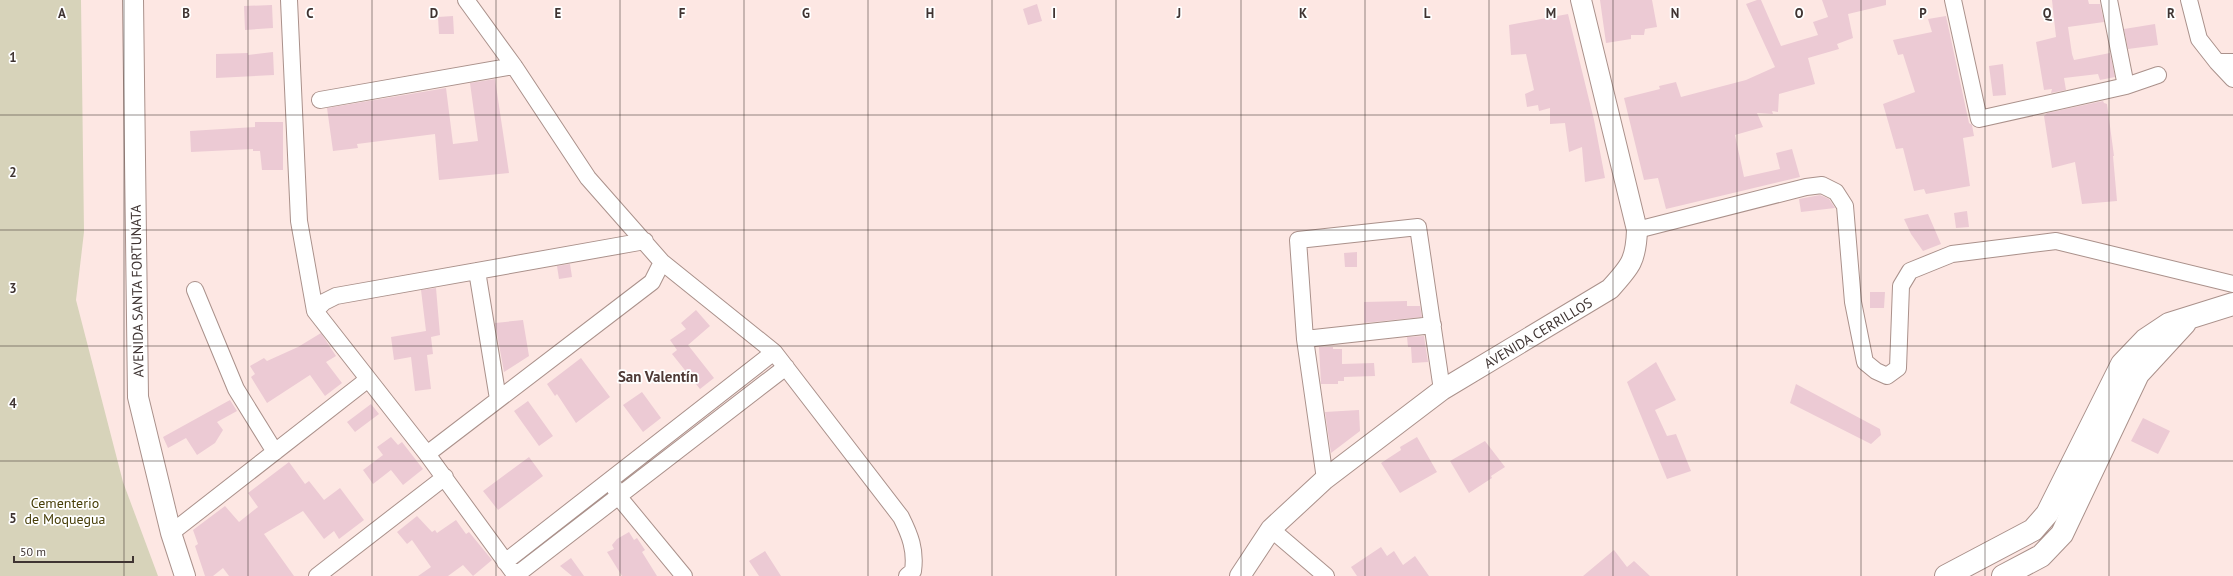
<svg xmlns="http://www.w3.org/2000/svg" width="2233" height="576" font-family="'PT Sans',sans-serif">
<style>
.green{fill:#d7d3ba}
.building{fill:#eccad4}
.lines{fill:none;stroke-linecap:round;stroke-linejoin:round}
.minor-casing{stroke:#aa918b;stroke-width:18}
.tertiary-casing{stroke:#aa918b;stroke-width:22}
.secondary-casing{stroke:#aa918b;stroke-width:24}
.minor{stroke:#fff;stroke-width:16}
.tertiary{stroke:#fff;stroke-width:20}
.secondary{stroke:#fff;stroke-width:22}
.grid{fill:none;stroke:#3f3432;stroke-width:1;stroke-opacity:0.55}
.labels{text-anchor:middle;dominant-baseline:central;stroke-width:3.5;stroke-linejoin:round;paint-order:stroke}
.street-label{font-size:14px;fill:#3f3432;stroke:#fff}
.park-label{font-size:14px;fill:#483f09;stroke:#fff}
.neighbourhood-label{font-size:15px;font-weight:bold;fill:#4e3935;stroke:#fff}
.grid-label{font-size:13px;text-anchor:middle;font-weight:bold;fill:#3f3432;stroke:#fff;stroke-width:3.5;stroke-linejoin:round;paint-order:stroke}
</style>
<rect width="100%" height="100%" fill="#fde7e3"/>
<path class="green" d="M0,0H81L84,232L76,300L123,482L158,576H0Z"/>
<path class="building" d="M1600,0H1652L1657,27L1645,29L1644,35H1631V39L1606,43Z
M1757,0H1761L1781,46L1818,35L1813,22L1828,17L1822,0H1886V5L1848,14L1853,38L1837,44L1839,49L1808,58L1815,84L1779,94L1778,112L1772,111L1773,114L1757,113L1763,127L1735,135L1744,177L1780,169L1776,153L1792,149L1800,177L1666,209L1658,178L1644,180L1624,98L1660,89L1659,86L1676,82L1681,97L1746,80L1775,67L1746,4Z
M2052,0H2088L2089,4H2100L2104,22L2068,27L2072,54L2074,60L2110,53L2115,77L2100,80L2098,74L2064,78L2066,90L2051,93L2052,89L2044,90L2036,42L2056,37Z
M1037,4L1042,21L1028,25L1023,9Z
M272,5L273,28L245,30L244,6Z
M1568,14L1594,120L1605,178L1585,182L1582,147L1569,152L1565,123L1550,124V108L1539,111L1538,105L1527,107L1525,94L1534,90L1526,54L1511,55L1509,25Z
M453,16L454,34H439L438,17Z
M1946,16L1969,123L1972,125L1974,136L1963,138L1970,186L1926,194L1924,189L1914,191L1903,148L1896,149L1883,104L1915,92L1903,54L1898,55L1893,40L1932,32L1928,19Z
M2155,24L2158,45L2128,49L2124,29Z
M273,52L274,75L216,78V54L248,53V55Z
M2003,64L2006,95L1993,96L1989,66Z
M495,79L509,173L439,180L435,134L357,144L358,148L333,151L327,108L446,88L453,144L478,141L470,83Z
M2103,101L2104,103L2107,104L2114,156H2113L2117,201L2082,204L2075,162L2052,168L2044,116L2047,113Z
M255,122H283V170H262L260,151H253V149L191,152L190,131L255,127Z
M1820,195L1829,199L1835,208L1801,212L1799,199Z
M1967,211L1969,227L1956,228L1954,213Z
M1928,214L1941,244L1923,251L1911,234L1904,219Z
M1357,252V267H1345L1344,253Z
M570,264L572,277L559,279L557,266Z
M436,288L440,335L431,337L433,354L427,355L431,389L415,391L411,357L394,360L391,337L426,331L421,290Z
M1870,292H1885L1884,308H1870Z
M1407,301V306H1420L1422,317L1364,323V302Z
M696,310L710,326L688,345L714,378L700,389L672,354L677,350L670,340L686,329L681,323Z
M523,320L529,356L504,372L495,323Z
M321,333L336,356L326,362L342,383L325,396L310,375L267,403L251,377L255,374L250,366L264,358L267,361L298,347Z
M1424,336L1428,362L1412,363L1411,347H1408L1407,337Z
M1319,347H1333V349H1342V364L1374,363L1375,376L1344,377V381H1338V384H1321Z
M581,358L610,397L576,423L557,394L555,396L547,384Z
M1656,362L1676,400L1655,410L1667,436L1676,434L1691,471L1667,479L1627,382Z
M1796,384L1880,429L1881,435L1871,444L1790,403Z
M642,392L661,418L643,432L623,405Z
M230,400L237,411L217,422L223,430L215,443L197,455L186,438L168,448L163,437Z
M528,401L553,436L539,446L514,411Z
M371,404L379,414L355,432L347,422Z
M1359,410L1360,431L1331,453L1325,412Z
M2143,418L2170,431L2158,454L2131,441Z
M391,437L398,445L402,442L423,469L403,485L391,470L373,484L363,470L383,455L377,447Z
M1417,437L1437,472L1400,493L1381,463L1401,450L1400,447Z
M1485,441L1505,467L1491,476L1492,478L1469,493L1450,461Z
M529,457L543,476L498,510L483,491Z
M289,462L305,484L309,481L324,500L340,488L364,520L339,539L334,531L324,539L303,511L264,534L294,576H229L223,568L213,576H205L195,546L198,544L193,530L225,506L239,522L258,507L248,493Z
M417,516L432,532L435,530L437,533L456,520L466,534L469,532L492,560L473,576L463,565L448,576H418L431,567L412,540L407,544L397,532Z
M629,532L634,540L637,538L645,550L642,552L657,576H622L607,552L614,549L612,545L617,539Z
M1381,547L1387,556L1394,551L1403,565L1415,556L1429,576H1357L1351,567Z
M1614,550L1627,567L1634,561L1650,576H1583Z
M765,551L781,576H759L749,561Z
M571,558L584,576H572L560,566Z"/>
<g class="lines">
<defs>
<path id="minor" d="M289,0L299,221L315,311L427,454L516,576
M466,0L514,66L588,178L662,262L774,352L901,517C910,535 916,550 913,571L907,576
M1953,0L1979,119L2126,86L2158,75
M2109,0L2126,86
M2189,0L2199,39L2217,62H2233
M2217,62L2233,79
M320,100L514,66
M1637,230L1806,187L1822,185L1836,192L1845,206L1853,302L1865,362L1876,371L1887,376L1898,368L1901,286L1910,271L1952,254L2056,241L2233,284
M477,271L498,399
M195,290L236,389L275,452
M315,311L324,302L336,296L645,241
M1305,339L1433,325
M427,454L652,282L662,262
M1325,479L1305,339L1298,240L1418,227L1442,390
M614,486L618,496L684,576
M1271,529L1326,576
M171,533L367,380
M505,562L774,352
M317,576L445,477
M515,576L786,367"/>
<path id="tertiary" d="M133,0L138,397L171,533L185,576
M1240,576L1271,529L1325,479L1442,390L1610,289C1630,267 1636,261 1637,230L1581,0"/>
<path id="secondary" d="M1946,576L2033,530L2047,514L2122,364L2145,340L2169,324L2233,304
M2003,576L2041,556L2062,534L2138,374L2185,323"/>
</defs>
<use href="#minor" class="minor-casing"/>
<use href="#tertiary" class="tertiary-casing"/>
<use href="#secondary" class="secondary-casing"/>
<use href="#minor" class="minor"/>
<use href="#tertiary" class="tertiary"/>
<use href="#secondary" class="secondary"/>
</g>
<path class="grid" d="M124,0V576M248,0V576M372,0V576M496,0V576M620,0V576M744,0V576M868,0V576M992,0V576M1116,0V576M1241,0V576M1365,0V576M1489,0V576M1613,0V576M1737,0V576M1861,0V576M1985,0V576M2109,0V576M0,115H2233M0,230H2233M0,346H2233M0,461H2233"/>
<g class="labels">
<g class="street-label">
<text transform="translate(137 291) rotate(-91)">AVENIDA SANTA FORTUNATA</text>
<text transform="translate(1538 333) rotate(-31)">AVENIDA CERRILLOS</text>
</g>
<g class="park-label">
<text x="65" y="503">Cementerio<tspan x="65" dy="16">de Moquegua</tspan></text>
</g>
<g class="neighbourhood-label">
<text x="658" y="376">San Valentín</text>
</g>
</g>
<g class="grid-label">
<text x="62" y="18">A</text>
<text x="186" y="18">B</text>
<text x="310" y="18">C</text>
<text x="434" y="18">D</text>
<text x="558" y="18">E</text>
<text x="682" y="18">F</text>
<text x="806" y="18">G</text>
<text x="930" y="18">H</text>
<text x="1054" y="18">I</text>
<text x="1179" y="18">J</text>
<text x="1303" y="18">K</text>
<text x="1427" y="18">L</text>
<text x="1551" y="18">M</text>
<text x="1675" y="18">N</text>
<text x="1799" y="18">O</text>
<text x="1923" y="18">P</text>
<text x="2047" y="18">Q</text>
<text x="2171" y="18">R</text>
<text x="13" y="62">1</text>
<text x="13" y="177">2</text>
<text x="13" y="293">3</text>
<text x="13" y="408">4</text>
<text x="13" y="523">5</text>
</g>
<path d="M14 556v6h119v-6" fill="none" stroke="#3f3432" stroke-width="2"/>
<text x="20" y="556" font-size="12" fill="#3f3432" stroke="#ffffff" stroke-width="3" paint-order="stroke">50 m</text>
</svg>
